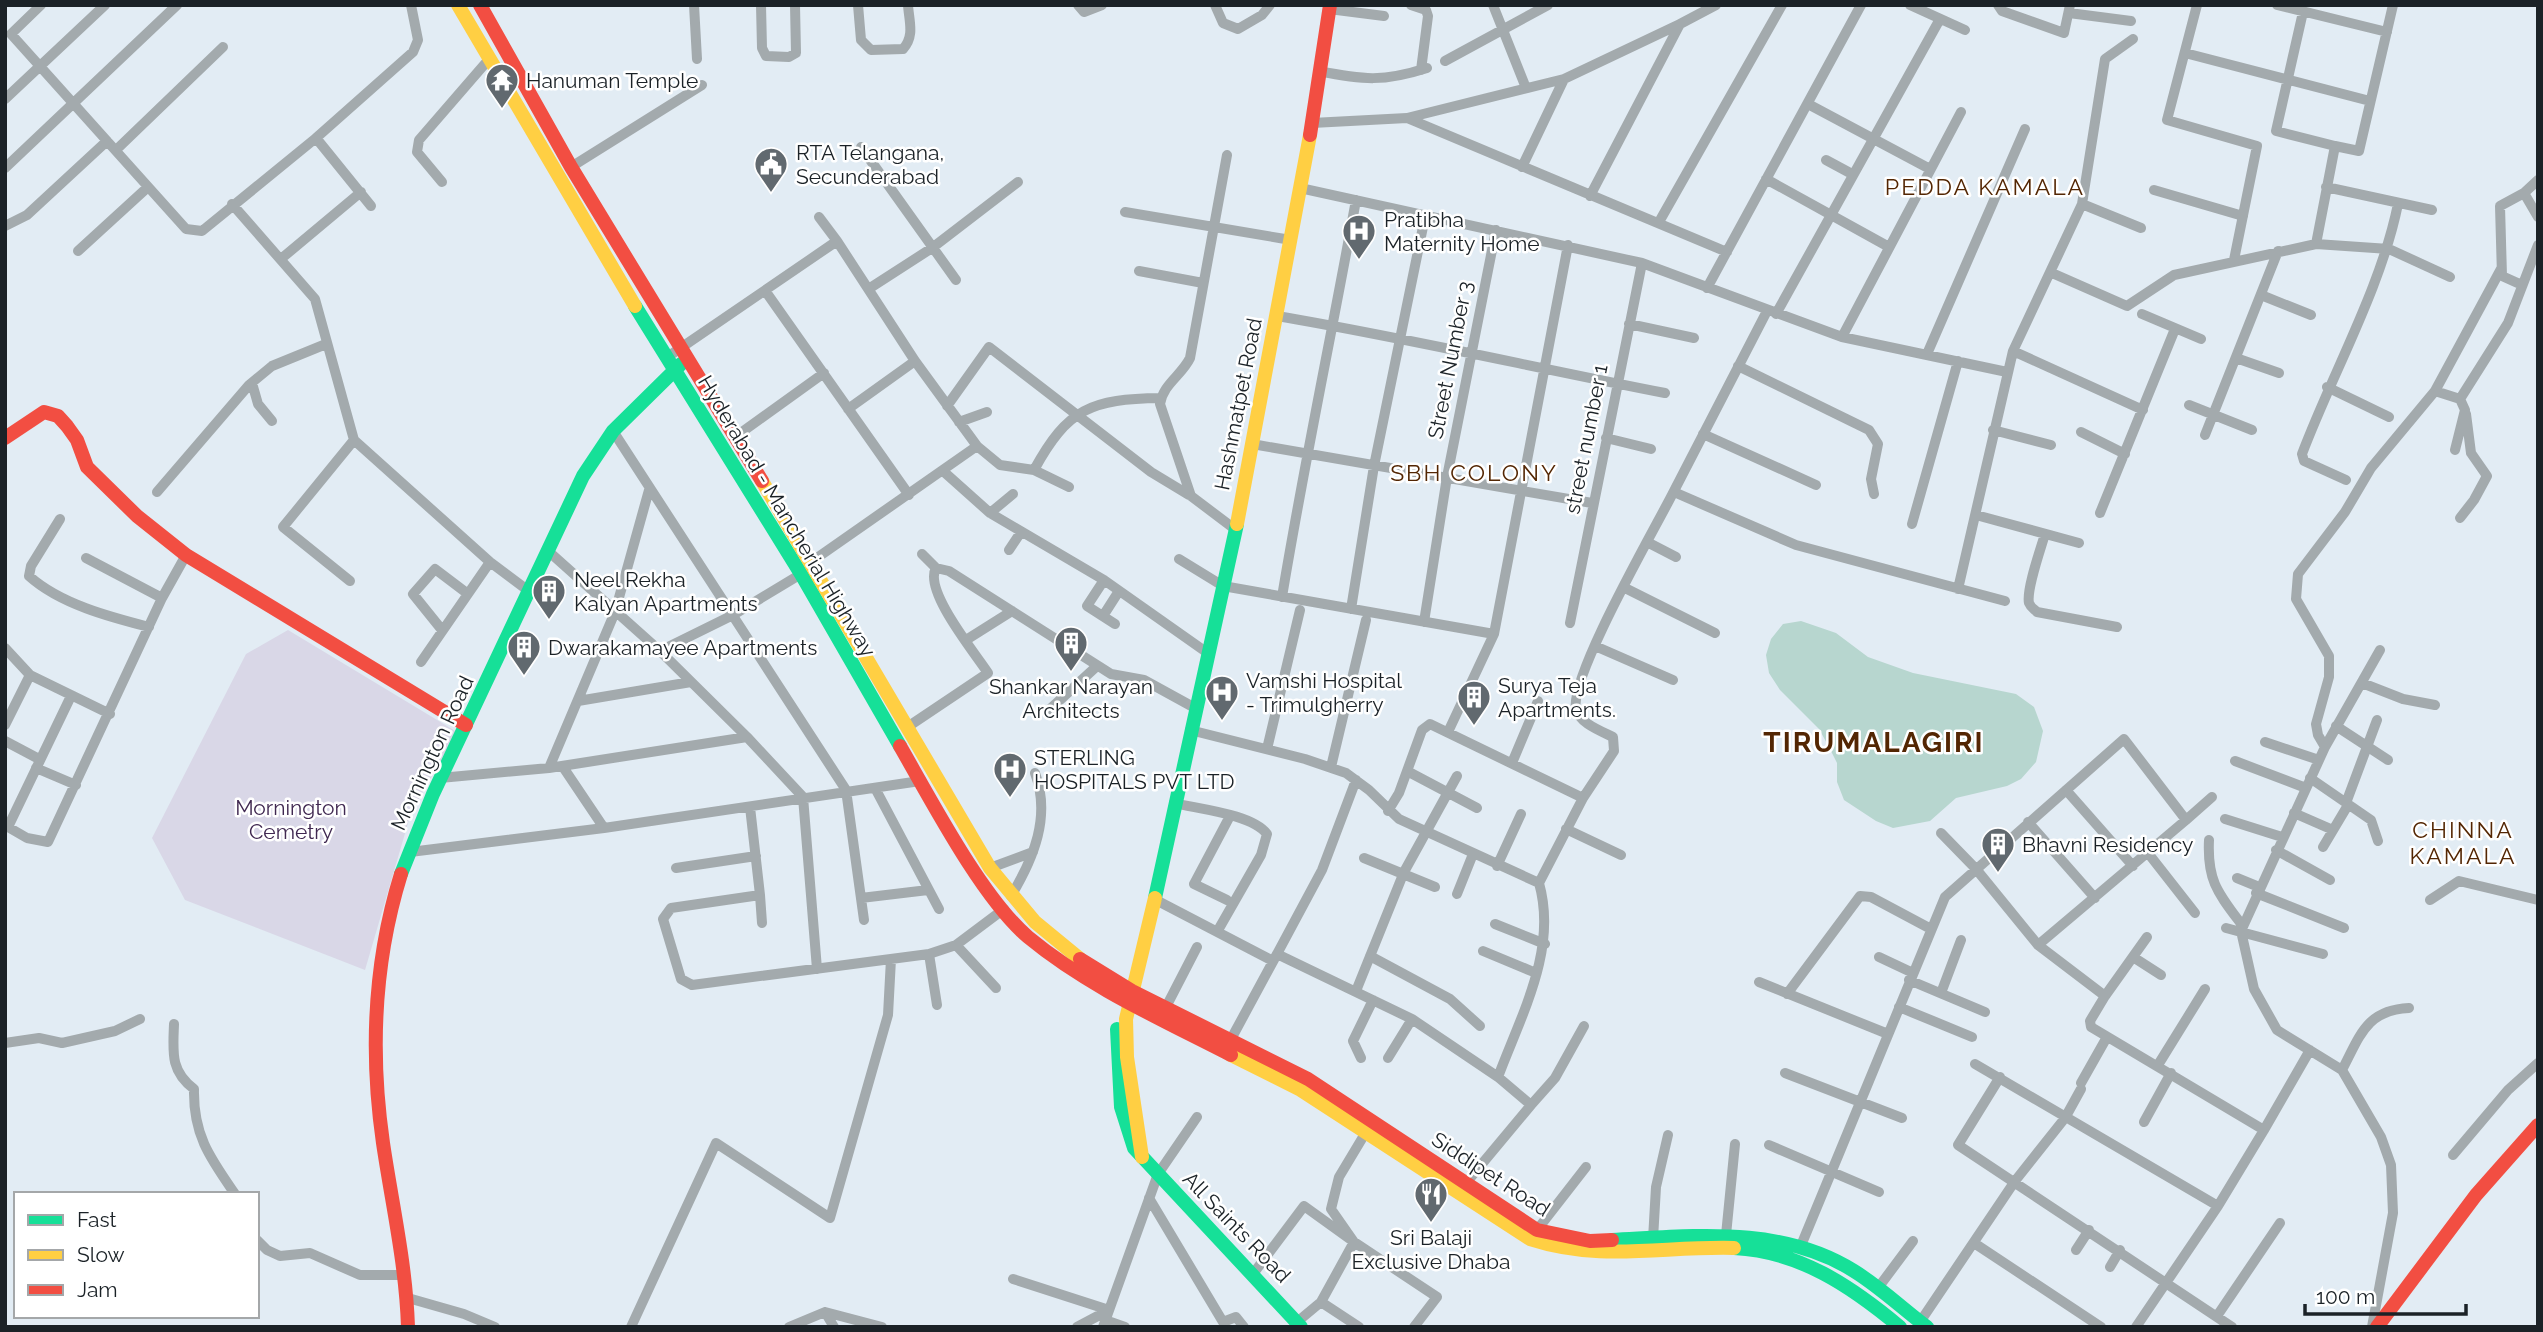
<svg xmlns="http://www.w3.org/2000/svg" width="2543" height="1332" font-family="Raleway,sans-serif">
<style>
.green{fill:#d9d7e7}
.water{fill:#b7d6cf}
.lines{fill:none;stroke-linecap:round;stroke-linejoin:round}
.street{stroke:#a3aaad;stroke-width:10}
.fast{stroke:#16e098;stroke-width:14}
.slow{stroke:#ffcf43;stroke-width:14}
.jam{stroke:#f24e42;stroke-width:14}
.labels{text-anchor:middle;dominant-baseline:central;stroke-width:5;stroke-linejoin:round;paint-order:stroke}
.poi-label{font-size:21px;fill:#1b2227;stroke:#fff;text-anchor:start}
.street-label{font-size:21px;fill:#1b2227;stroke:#fff}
.park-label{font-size:21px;fill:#402851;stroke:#fff}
.neighbourhood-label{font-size:23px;letter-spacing:2px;fill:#532603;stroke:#fff}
.district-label{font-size:28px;font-weight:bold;letter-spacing:2px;fill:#532603;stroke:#fff}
</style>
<rect width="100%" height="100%" fill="#e2ecf4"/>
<path class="green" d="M288,630L457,732L411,813L365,970L185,900L152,838L246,654Z"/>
<path class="water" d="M1801,621L1836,633L1868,657L1913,673L2016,694L2034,707L2043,731L2036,762L2021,779L2007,786L1956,798L1930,821L1893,828L1876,821L1844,800L1837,782V763L1829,747L1819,729L1780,690L1769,673L1766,655L1771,639L1783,624Z"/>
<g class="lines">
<path class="street" d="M41,5L11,34L186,229L202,231L316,138L413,52L418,40L411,5
M694,5L697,59
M761,5L762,48L766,56L789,57L796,53L795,5
M858,5L861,40L871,50L903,49C915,36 909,21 908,5
M1078,5L1084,12L1102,5
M1215,5L1223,23L1238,29L1262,15L1270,5
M1411,5L1426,10L1428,16L1421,70
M1493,5L1526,88
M1910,5L1965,30
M1998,5L2002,11L2064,33L2070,5
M2197,5L2167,120L2257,146L2234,260
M2277,5L2387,32
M1329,9L1384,16
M2303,12L2276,131L2335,146
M2069,13L2131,21
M1680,24L1716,5
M2185,53L2370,101
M1445,61L1548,5
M1319,71C1363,80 1384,82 1427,68
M5,99L105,5
M1808,104L1930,169
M1407,118L1564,79L1680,24L1590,196
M1312,123L1407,118L1727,252
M316,138L371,206
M861,147L956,280
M116,150L223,47
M1227,155L1190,358C1182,375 1163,384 1160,404L1191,496L1236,530
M1826,160L1852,174
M571,167L702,85
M1522,167L1564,79
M5,168L177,5
M1766,179L1889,247
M442,182L417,152L419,140L490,58
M2326,187L2432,210
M1300,188L1642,263L1842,337L2007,372
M2154,190L2243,216
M2524,193L2538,217
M232,204L315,299L354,440L490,562L530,592
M2082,204L2141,228
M1125,212L1291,240
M819,217L837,241
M1659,222L1782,5
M5,226L27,215L107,141
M2316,244L2389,249L2450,277
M78,251L148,187
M282,258L361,192
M1139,271L1203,283
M2052,273L2127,306L2174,275L2316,244L2335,146L2359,151L2393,5
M2522,285L2502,276L2500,206L2524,193L2538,180
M870,288L932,248L1018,182
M1707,288L1861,5
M766,292L909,495
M2261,295L2311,315
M1776,314L1940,19
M2142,314L2201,339
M1277,316C1407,338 1536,368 1665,393
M1629,324L1694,338
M1842,337L1961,112
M2013,351L2143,410
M1927,354L2025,129
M666,358L837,241L915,361L977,446L1000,465L1034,470L1069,487
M2236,358L2279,373
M1738,366L1869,430L1878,444L1871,479L1874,494
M252,383L258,404L272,421
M2327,387L2389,417
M2435,391L2501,269
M2460,399L2508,323L2538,245
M2189,405L2252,430
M947,406L989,347L1151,472L1189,495
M848,409L915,361
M959,422L987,412
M1993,430L2051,445
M613,431L846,790L864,920
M2081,432L2125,454
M1703,434L1816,485
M2205,435L2278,251
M735,437L824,373
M1606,438L1651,449
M1252,444L1592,503
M1034,470C1068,408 1091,399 1161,398
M943,471L990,513L1104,580L1209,654
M2346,480L2304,461L2302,454C2333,372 2381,288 2398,204
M157,492L249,385L272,366L326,344
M1674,492L1796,545L2005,601
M990,513L1013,494
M2100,513L2175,329
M1976,515L2079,543
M2460,518L2474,500L2487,476L2471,453L2466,414
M60,519L31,566L29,576C60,604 110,617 149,627
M1912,524L1958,361
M2045,534C2041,548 2026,590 2029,603C2031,608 2034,609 2037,612L2117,627
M1647,542L1676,557
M547,550L660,651L747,737L803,797L817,969
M1009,550L1021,532
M922,554L936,568
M86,558L162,598
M1179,559L1223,586L1494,634
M811,562L977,446
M1104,580L1087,606L1115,624
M350,581L283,527L354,440
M1623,587L1715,633
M1958,589L2013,351L2082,204L2105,59L2133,39
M1282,597C1304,464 1332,333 1356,200
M1351,609L1374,466L1425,217
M1103,616L1119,591
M1424,622L1447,477L1496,230
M1570,623L1642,263
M442,630L413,594L435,569L468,594
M966,640L1012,611
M1595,646L1673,680
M5,648L30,675L110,714
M660,651L733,615L801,574
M421,662L490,562
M2362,683L2403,699L2435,705
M71,696L8,827L27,838L48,842L162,598L186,555
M578,701L691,682
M1049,710L1097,666
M5,725L30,675
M2336,726L2388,760
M906,728L988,673C975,653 923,590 936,568L949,571L1111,674L1144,680L1195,708
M1190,730L1305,759L1346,773L1369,790L1399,819L1539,883C1558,950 1521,1015 1498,1077
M1448,732L1494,634L1568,245
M5,741L39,759
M2265,742L2319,760
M2325,747L2318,735L2316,724L2329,677V656L2296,599L2298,574L2345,512L2371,468L2435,391L2460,399L2465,410L2455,450
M1267,749L1300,610
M2235,761L2306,788
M1512,763L1538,701
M563,767L604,828
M1331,767L1366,620
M36,768L76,785
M549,768L747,737
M1407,771L1477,808
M440,778L549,768L615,612L649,490
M2310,778L2371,820L2378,841
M875,788L939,909
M2066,790L2133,866
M1174,803C1198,809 1252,814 1267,834L1261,855L1217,932
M2346,803L2377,720
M750,807L760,895
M1388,811L1399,793L1422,730L1430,724L1583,798
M2294,813L2333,830
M2225,819L2282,837
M2028,822L2095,898
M1566,829L1621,855
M1941,833L1976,869L2038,945L2105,996L2090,1021L2091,1027L2264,1130L2218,1206L2136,1327
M2209,840C2207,881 2218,893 2242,925
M2323,847L2348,805
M2276,850L2330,880
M410,852L604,828L920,781
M2148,853L2195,913
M1364,858L1435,887
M1497,866L1521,814
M676,868L756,856
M990,868L1033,852
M2237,878L2259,887
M1539,883L1583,798L1614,751L1613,737C1601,731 1579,723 1576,709C1569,677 1656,527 1674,491C1705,431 1736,371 1767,311
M2256,893L2344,928
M1457,894L1473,854
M1011,896C1034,858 1051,816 1035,773
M861,898L928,890
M1154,899L1273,961
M1227,900L1194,884L1230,816
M2430,900L2459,881L2538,900
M762,923L760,895L671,908L663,919L681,979L692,985L929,954L956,945L1004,909
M1495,924L1545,944
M2226,928L2323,954
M956,945L996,988
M2038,945L2186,820
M1483,951L1536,973
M929,954L937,1005
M1277,954L1322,870L1356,780
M1370,956L1450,999L1480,1026
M1879,957L1913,973
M2133,957L2161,975
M1909,980L1985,1012
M1759,982L1888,1034
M1356,991L1404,872L1457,776
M1941,993L1961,940
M1787,994L1860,896L1871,897L1931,929
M2105,996L2147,937
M1166,1007L1197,947
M1899,1007L1972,1037
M174,1024C173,1052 170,1071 194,1089C193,1135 210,1158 235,1194
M1230,1041L1277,954L1412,1019L1498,1077L1531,1105L1466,1183
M5,1043L39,1038L62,1043L115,1031L140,1019
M1361,1058L1353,1041L1373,1000
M1388,1058L1412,1019
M1975,1064L2218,1206
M2158,1065L2205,989
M2342,1070C2360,1036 2366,1010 2409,1008
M1785,1073L1902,1118
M2000,1077L1958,1145L2232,1327
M2081,1083L2107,1037
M1531,1105L1555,1078L1584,1026
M2144,1122L2171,1073
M2264,1130L2310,1050
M1366,1132L1339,1177L1331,1209L1354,1242L1437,1297L1414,1327
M1769,1145L1879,1192
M2453,1155L2508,1090L2538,1063
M1149,1198L1223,1322L1236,1317L1244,1327
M1537,1230L1586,1167
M1726,1235L1735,1144
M1653,1239L1656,1187L1668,1135
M257,1240L267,1250L280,1256L310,1253L360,1275H405
M1974,1243L2101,1327
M1800,1248L1945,897L2124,739L2186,820L2212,797
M2076,1250L2089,1230
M2110,1267L2120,1250
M1253,1274L1304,1206L1354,1242L1321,1302L1359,1327
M1013,1279L1109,1310
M1878,1288L1913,1241
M408,1298L464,1314L495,1327
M825,1312L834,1327
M2217,1316L2280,1223
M1105,1320L1125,1327
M1297,1322L1321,1302
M1920,1322L2015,1181L2065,1118L2081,1089
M631,1327L716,1143L830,1218L888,1015L891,959
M789,1327L825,1312L882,1327
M1077,1327L1109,1310
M1103,1327L1158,1174L1197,1117
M2372,1327L2393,1213L2391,1165L2381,1137L2342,1070L2277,1030L2254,989L2241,931L2325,747L2380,650"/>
<path class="fast" d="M635,306L801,574L900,746
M401,874L433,794L583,476L613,431L681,364
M1155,898L1237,524
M1117,1029L1121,1107L1134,1148L1301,1327
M1612,1240C1693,1236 1781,1225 1854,1271C1880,1287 1903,1309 1927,1327
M1734,1248C1799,1251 1851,1286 1900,1327"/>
<path class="slow" d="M458,5L635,306
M762,481L990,868L1035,922L1080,959
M1237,524L1310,135
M1231,1055L1299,1089L1530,1239C1601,1262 1662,1246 1734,1248
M1142,1157L1127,1057L1126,1019L1155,898"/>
<path class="jam" d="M480,5L571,167L762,481
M1310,135L1330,5
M5,438L44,412L58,416L67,426L77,440L87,467L137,516L186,555L466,725
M900,746C931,800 982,898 1028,937C1087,986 1163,1020 1231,1055
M401,874C374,961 370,1053 383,1143C392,1204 406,1264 408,1327
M1080,959L1132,991L1308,1079L1537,1230L1590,1241L1612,1240
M2377,1327L2476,1195L2538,1125"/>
</g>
<defs>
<symbol id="temple-pin" viewBox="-11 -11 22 30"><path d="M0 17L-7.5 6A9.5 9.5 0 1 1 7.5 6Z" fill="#61696f" stroke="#fff"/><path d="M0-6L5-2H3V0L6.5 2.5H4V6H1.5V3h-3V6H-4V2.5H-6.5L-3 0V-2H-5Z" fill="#fff"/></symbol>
<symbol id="civic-pin" viewBox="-11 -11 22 30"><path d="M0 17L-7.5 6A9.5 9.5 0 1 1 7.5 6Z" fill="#61696f" stroke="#fff"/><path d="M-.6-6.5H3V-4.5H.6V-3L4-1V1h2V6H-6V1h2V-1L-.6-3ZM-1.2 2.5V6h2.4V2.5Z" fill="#fff"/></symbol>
<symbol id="hospital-pin" viewBox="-11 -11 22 30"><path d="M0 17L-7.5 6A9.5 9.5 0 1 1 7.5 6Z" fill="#61696f" stroke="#fff"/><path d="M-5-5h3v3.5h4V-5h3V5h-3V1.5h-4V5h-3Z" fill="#fff"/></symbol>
<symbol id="building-pin" viewBox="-11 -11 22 30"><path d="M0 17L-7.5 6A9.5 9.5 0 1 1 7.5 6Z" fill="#61696f" stroke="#fff"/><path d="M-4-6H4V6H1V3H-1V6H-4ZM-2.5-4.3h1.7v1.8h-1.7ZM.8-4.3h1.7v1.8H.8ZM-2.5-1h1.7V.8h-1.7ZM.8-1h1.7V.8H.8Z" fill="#fff"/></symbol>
<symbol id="restaurant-pin" viewBox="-11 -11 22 30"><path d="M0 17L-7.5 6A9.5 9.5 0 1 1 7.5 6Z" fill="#61696f" stroke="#fff"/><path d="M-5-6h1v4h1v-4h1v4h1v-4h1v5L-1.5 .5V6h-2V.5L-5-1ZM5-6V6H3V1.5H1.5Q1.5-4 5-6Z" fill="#fff"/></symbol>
</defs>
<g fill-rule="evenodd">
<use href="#temple-pin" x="483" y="61" width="38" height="52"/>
<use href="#civic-pin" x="752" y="145" width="38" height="52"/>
<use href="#hospital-pin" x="1340" y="212" width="38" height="52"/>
<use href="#building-pin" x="530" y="572" width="38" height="52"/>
<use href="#building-pin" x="1052" y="624" width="38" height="52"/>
<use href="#building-pin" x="505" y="628" width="38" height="52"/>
<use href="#hospital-pin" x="1203" y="673" width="38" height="52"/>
<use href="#building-pin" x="1455" y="678" width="38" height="52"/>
<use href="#hospital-pin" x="991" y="750" width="38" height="52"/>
<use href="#building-pin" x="1979" y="825" width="38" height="52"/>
<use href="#restaurant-pin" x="1412" y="1175" width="38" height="52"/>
</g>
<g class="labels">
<g class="poi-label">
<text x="526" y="80">Hanuman Temple</text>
<text x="796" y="152">RTA Telangana,<tspan x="796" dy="24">Secunderabad</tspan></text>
<text x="1384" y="219">Pratibha<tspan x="1384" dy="24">Maternity Home</tspan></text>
<text x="574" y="579">Neel Rekha<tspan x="574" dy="24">Kalyan Apartments</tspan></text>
<text x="548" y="647">Dwarakamayee Apartments</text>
<text x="1246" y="680">Vamshi Hospital<tspan x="1246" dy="24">- Trimulgherry</tspan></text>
<text x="1498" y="685">Surya Teja<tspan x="1498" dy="24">Apartments.</tspan></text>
<text x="1071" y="686" text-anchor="middle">Shankar Narayan<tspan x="1071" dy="24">Architects</tspan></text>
<text x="1034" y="757">STERLING<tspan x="1034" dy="24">HOSPITALS PVT LTD</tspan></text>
<text x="2022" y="844">Bhavni Residency</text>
<text x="1431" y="1237" text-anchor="middle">Sri Balaji<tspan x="1431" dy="24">Exclusive Dhaba</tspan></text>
</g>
<g class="street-label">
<text transform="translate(1450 360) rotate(-79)">Street Number 3</text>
<text transform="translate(1238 404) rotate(-79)">Hashmatpet Road</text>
<text transform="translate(1586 439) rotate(-79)">street number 1</text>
<text transform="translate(787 516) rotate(59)">Hyderabad - Mancherial Highway</text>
<text transform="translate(432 753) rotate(-65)">Mornington Road</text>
<text transform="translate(1491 1174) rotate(33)">Siddipet Road</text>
<text transform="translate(1237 1227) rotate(46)">All Saints Road</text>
</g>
<g class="park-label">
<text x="291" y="807">Mornington<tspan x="291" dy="24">Cemetry</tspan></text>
</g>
<g class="neighbourhood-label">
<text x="1985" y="186">PEDDA KAMALA</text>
<text x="1474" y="472">SBH COLONY</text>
<text x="2463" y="829">CHINNA<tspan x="2463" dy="26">KAMALA</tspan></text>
</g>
<g class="district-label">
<text x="1874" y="742">TIRUMALAGIRI</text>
</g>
</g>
<rect width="2543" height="1332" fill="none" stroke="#1b2227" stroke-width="14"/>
<rect x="14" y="1192" width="245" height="126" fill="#ffffff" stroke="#a4a7a9" stroke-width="2"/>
<rect x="28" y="1215" width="35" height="10" fill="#16e098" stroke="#a4a7a9" stroke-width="2"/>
<text x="77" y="1227" font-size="21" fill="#1b2227">Fast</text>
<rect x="28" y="1250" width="35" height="10" fill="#ffcf43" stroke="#a4a7a9" stroke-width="2"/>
<text x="77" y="1262" font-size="21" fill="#1b2227">Slow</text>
<rect x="28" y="1285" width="35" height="10" fill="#f24e42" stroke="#a4a7a9" stroke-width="2"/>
<text x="77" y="1297" font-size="21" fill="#1b2227">Jam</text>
<path d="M2305 1304v10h161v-10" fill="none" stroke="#1b2227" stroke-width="3.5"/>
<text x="2316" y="1304" font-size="21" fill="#1b2227" stroke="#ffffff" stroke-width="5" paint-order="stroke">100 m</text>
</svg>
